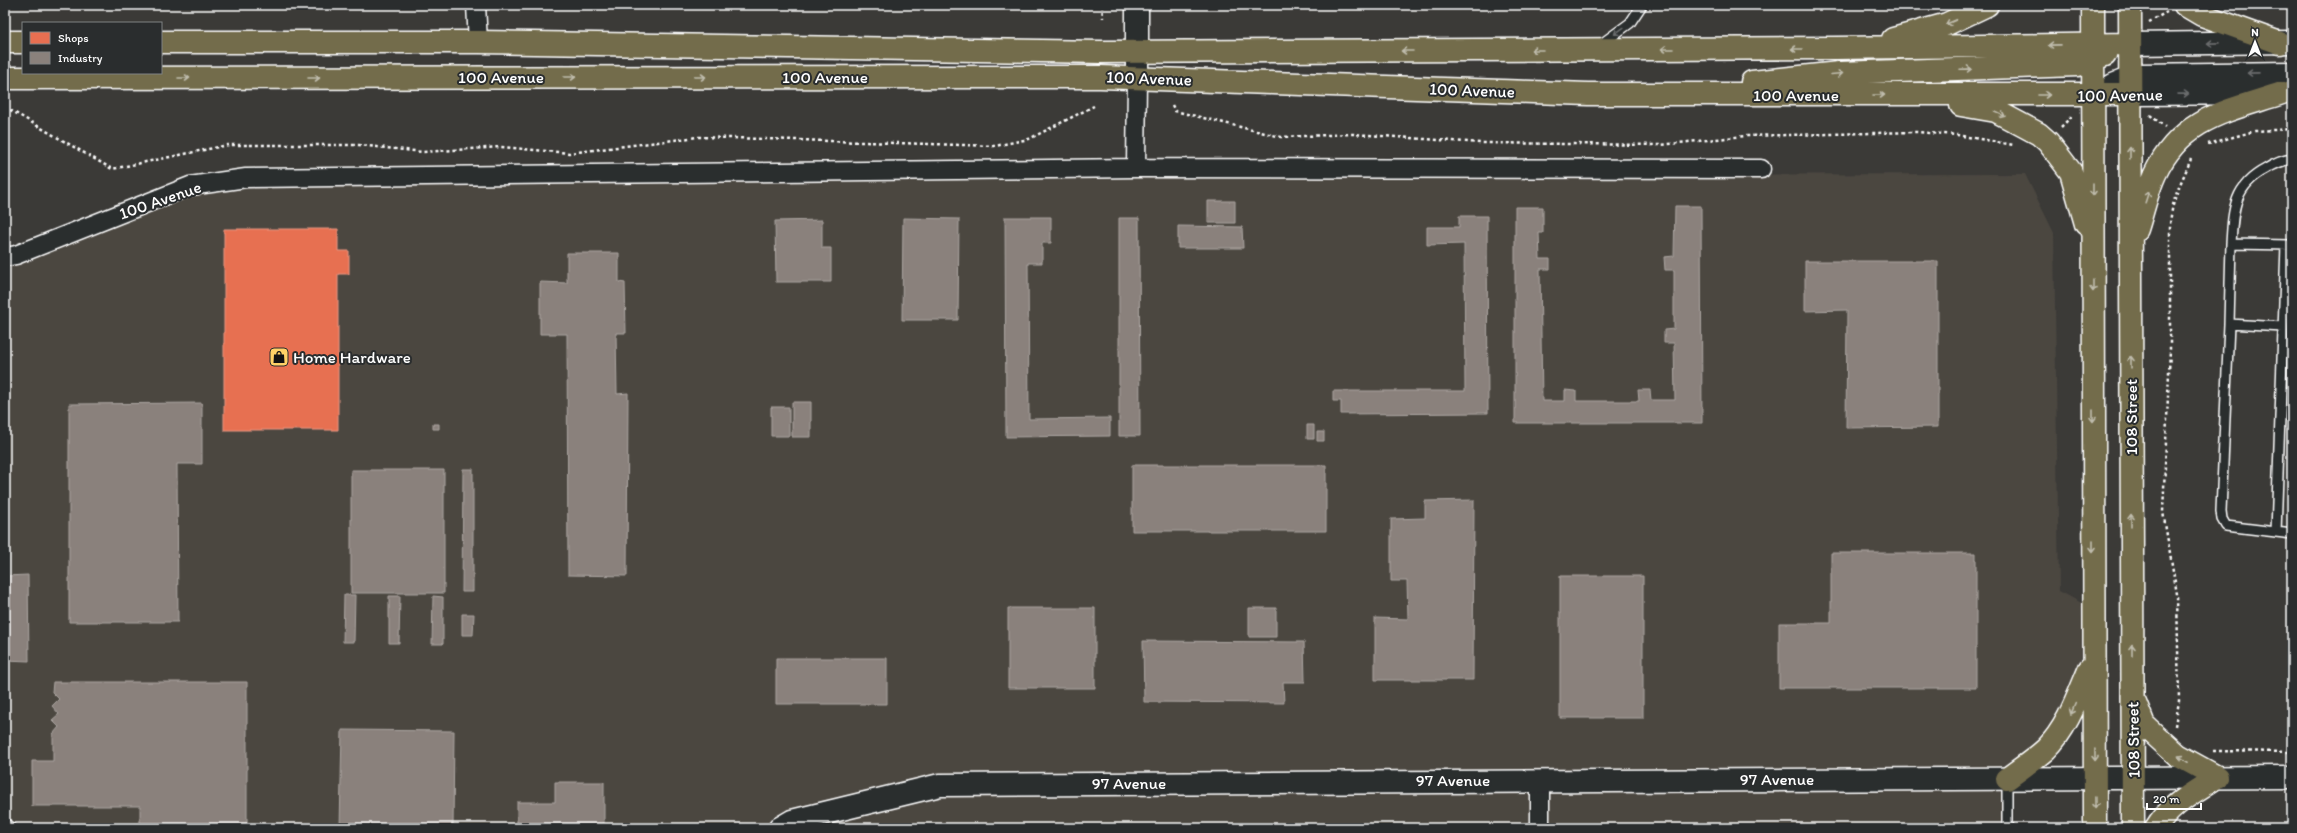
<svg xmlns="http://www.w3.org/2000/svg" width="2297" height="833" font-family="Itim,sans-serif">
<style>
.built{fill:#4b4741}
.shops{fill:#e76f51;stroke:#ee9a85}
.industry{fill:#8a817c;stroke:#ada7a3}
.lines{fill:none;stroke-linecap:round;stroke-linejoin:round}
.service-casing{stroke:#fff;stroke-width:12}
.minor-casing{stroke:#fff;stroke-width:21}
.tertiary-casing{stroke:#fff;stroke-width:25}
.secondary-casing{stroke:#fff;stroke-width:25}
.primary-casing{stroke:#fff;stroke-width:25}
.path{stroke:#fff;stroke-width:2.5;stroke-dasharray:3 3;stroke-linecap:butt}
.service{stroke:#2a2d2e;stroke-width:9}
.minor{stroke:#2a2d2e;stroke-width:18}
.tertiary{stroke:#2a2d2e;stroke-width:22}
.secondary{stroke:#2a2d2e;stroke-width:22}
.primary{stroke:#736c4b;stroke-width:22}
.oneway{stroke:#c0bdae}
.oneway2{stroke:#6a6c6d}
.labels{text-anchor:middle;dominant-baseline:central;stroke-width:4;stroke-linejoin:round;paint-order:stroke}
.street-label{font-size:17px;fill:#fff;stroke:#2a2d2e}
.poi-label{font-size:17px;fill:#fff;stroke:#2a2d2e;text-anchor:start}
</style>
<rect width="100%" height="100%" fill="#3b3a37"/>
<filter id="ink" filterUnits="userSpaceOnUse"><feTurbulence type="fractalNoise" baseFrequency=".025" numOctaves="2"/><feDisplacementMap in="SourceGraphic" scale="8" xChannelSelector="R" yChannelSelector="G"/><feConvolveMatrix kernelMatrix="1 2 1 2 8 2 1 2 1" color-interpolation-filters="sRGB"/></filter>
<g filter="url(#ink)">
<path class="built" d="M2025,174L2054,233L2059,591L2093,609L2094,660L2070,715L2007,779L2010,828H5V257L190,186L246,178Z"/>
<path class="shops" d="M224,229H338V251H349V274H338V430H224Z"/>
<path class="industry" d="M1208,201H1235V223H1208Z
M1675,206H1701L1702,423H1515V207H1543V233H1539L1540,259H1550V269H1540L1542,401H1565V390L1576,391V401H1639L1638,390H1650L1651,400H1675L1674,343H1664V330L1674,329V270H1665L1664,257L1674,256Z
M1459,216H1487L1488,413L1341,414V401H1333V391H1465L1464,244L1427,245V227H1459Z
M1005,217H1051V243H1042V263H1028L1029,419L1110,418V436L1006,437Z
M903,218L959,219L958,320H902Z
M1119,218H1139L1140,436H1119Z
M822,220V248H831V282H776L775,221Z
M1178,226L1242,227L1243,248H1178Z
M567,253H619V282L625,283L626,333H616L617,394L628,393L627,576L568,575L567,334H540V282L567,283Z
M1805,261H1938V427L1846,428L1847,310L1805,311Z
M792,402H811V437H792Z
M202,403V464H177L178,622H69V404Z
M771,407H789V436H771Z
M433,424H439V429H433Z
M1307,425H1314V439H1307Z
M1317,432H1324V441H1317Z
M1132,465H1326V531H1132Z
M463,469H473V592H462Z
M351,470H444V593H351Z
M1474,500L1473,680H1375V618L1408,619L1407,581H1391V519L1425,518V501Z
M1831,553H1976V688H1779V623H1831Z
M28,575L29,661L5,660V576Z
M1560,576H1643V718H1560Z
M344,595H355L354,642H343Z
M389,596H400L399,643H389Z
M433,596L443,597V644H432Z
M1008,608H1095V688H1008Z
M1249,608H1276V637H1249Z
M462,614H474L473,635H462Z
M1143,641L1304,642L1305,682H1283L1284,703L1144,702Z
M776,658H887V704H776Z
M53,682H247V828H140V806H32V761H53V734L59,727L52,720L59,714L52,706L59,699L52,692Z
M342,730L454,731L453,828H340Z
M555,782H604V828H517V802H555Z"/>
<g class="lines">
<defs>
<path id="service" d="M1600,45L1630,23L1642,5
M2286,245L2276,532L2292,534
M2291,245L2231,244C2233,211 2233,186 2266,169C2274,164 2283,160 2292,159
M2229,324L2231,244
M2276,532L2226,526L2222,519L2221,511L2229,324L2283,327
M2007,779V824L2010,828
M5,823L11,828"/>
<path id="minor" d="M476,5L478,42
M1136,168L1137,77
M5,257L16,255L190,186L246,178L1136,168L1761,169
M1540,828V780"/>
<path id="tertiary" d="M1137,77V5
M780,828L792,821L940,785L2292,777"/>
<path id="secondary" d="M2130,44L2292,42
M2113,85L2138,75L2292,73
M2130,94L2275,93"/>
<path id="primary" d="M2093,5L2095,828
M2130,5L2133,828
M2185,5L2202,15L2280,43
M1893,39L1947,24L1987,5
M5,42H23
M161,42H478L1101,52L1836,48L2130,44
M5,78L1100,77L1588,94H2130
M1752,82L1839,73L2078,65L2105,55
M1961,105L1996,111L2039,134L2048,142L2071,172L2086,224
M2137,229C2143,211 2147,191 2155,174C2182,117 2228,111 2282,93
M2135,702L2144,725L2177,755L2217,777
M2007,779C2020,769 2034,760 2046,749C2068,727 2078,696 2090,668
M2156,828C2170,804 2195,792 2217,777"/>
</defs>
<use href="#service" class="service-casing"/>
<use href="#minor" class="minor-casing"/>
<use href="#tertiary" class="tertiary-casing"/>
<use href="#secondary" class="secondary-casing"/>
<use href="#primary" class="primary-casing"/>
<path class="path" d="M1102,5L1103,18
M2149,22L2167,12
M1172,105L1175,111L1281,137L1354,134L1481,143L1660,145L1745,136L1916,132L1957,135L2014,145
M5,107L112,169L228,145H359L423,152L501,147L569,153L698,137L995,146L1029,139L1094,106
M2150,115L2165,127
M2061,127L2073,115
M2208,144L2255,131L2292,129
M2175,726L2179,701L2177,594L2163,512L2170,349V225C2172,197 2181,184 2191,159
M2213,751L2292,752"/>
<use href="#service" class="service"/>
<use href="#minor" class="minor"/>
<use href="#tertiary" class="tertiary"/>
<use href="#secondary" class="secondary"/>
<use href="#primary" class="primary"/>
</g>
<defs><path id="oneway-shaft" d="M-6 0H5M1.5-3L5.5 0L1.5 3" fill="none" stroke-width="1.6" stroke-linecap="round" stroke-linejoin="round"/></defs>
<g class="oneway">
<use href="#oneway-shaft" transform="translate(1951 22) rotate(157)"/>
<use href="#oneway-shaft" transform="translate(2054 45) rotate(179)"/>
<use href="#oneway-shaft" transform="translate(1667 49) rotate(180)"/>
<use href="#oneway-shaft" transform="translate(1797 49) rotate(180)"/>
<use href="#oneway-shaft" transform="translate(1537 50) rotate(180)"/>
<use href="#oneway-shaft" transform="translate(1407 51) rotate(180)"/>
<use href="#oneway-shaft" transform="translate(1966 69) rotate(-2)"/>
<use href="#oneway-shaft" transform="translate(1837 74) rotate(-5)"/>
<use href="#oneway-shaft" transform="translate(570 77)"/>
<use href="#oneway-shaft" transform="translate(700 77)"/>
<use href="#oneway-shaft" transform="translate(184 78)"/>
<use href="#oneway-shaft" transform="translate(314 78)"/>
<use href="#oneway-shaft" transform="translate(1879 95)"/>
<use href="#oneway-shaft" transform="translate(2044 95)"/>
<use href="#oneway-shaft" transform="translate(2000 114) rotate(25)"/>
<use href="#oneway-shaft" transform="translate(2130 153) rotate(-90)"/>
<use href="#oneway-shaft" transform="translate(2093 190) rotate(90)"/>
<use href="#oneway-shaft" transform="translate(2147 197) rotate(-72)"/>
<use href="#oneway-shaft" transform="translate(2093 286) rotate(90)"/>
<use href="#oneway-shaft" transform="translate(2131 362) rotate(-90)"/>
<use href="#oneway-shaft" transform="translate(2093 416) rotate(90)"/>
<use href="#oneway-shaft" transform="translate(2131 520) rotate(-90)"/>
<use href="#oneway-shaft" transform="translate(2093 546) rotate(90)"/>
<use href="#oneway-shaft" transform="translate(2132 650) rotate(-90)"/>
<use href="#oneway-shaft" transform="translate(2073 709) rotate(113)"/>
<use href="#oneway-shaft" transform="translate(2095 755) rotate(89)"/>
<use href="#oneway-shaft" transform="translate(2183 759) rotate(-147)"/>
<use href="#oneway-shaft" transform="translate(2095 803) rotate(89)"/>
</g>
<g class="oneway2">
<use href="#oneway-shaft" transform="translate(1619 31) rotate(144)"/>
<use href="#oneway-shaft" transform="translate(2213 43) rotate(179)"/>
<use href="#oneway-shaft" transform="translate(2253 73) rotate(179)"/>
<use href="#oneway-shaft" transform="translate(2183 94) rotate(-1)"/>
</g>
</g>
<defs>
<symbol id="shop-square" viewBox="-11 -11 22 22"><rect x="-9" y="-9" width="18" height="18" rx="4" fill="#ffd166" stroke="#2a2d2e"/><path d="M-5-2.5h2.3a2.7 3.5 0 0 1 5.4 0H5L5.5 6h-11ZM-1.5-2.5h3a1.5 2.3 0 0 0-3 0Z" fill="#111"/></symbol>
</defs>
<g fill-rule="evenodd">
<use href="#shop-square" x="268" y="346" width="22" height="22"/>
</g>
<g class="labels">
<g class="street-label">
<text x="501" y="77">100 Avenue</text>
<text x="825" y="77">100 Avenue</text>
<text transform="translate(1149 78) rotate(2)">100 Avenue</text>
<text transform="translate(1472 90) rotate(2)">100 Avenue</text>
<text x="1796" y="95">100 Avenue</text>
<text transform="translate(2120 95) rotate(-1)">100 Avenue</text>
<text transform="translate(160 200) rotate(-19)">100 Avenue</text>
<text transform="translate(2131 417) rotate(-90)">108 Street</text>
<text transform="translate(2133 740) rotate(-91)">108 Street</text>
<text x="1777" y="779">97 Avenue</text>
<text x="1453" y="780">97 Avenue</text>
<text x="1129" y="783">97 Avenue</text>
</g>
<g class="poi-label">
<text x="293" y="357">Home Hardware</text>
</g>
</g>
<rect width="2297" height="833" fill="none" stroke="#2a2d2e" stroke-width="20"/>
<rect x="10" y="10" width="2277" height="813" fill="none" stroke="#fff" stroke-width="1.5" filter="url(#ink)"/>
<rect x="22" y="22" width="140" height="52" fill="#2a2d2e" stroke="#7f8182"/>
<rect x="30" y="32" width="20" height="12" fill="#e76f51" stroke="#7f8182"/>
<text x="58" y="42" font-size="12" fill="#ffffff">Shops</text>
<rect x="30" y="52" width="20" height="12" fill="#8a817c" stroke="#7f8182"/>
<text x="58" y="62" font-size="12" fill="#ffffff">Industry</text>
<g transform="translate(2255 42)" stroke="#2a2d2e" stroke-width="3" paint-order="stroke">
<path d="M0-3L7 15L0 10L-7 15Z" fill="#ffffff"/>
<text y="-6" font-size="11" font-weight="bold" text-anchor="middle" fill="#ffffff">N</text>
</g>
<path d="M2147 803v6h54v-6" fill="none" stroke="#ffffff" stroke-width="2"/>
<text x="2153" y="803" font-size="12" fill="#ffffff" stroke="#2a2d2e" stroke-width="3" paint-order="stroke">20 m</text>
</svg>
